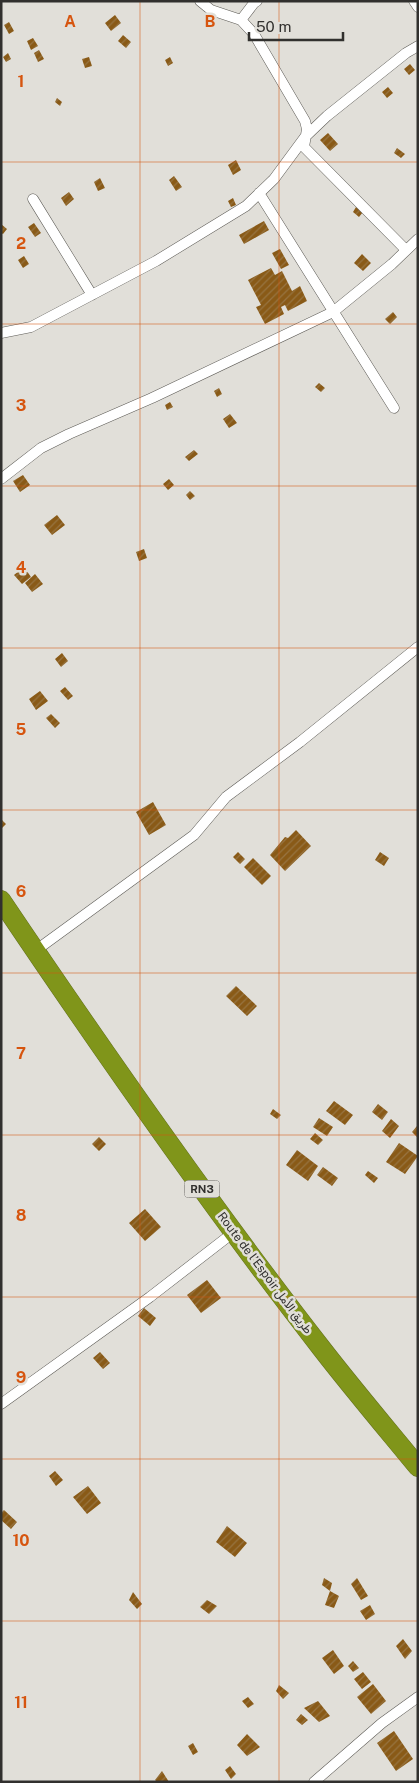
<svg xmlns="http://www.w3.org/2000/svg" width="419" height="1783" font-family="'Public Sans',Vazirmatn,sans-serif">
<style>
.building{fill:url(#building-hatch)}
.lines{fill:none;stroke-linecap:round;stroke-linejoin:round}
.street-casing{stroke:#5d5b56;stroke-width:11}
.highway-casing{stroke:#647221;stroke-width:20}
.street{stroke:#fff;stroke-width:10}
.highway{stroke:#80951a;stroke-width:19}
.grid{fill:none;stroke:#d6550f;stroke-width:1;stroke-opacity:0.55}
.labels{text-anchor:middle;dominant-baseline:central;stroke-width:5;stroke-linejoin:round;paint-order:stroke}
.shield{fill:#e1dfd9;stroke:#666461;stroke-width:1}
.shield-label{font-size:11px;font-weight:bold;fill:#31302e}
.street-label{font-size:12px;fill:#31302e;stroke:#e1dfd9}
.grid-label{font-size:16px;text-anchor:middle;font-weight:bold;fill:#d6550f;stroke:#e1dfd9;stroke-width:5;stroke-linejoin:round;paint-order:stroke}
</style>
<defs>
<pattern id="building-hatch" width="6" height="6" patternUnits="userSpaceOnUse" patternTransform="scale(1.25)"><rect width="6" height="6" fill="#895a17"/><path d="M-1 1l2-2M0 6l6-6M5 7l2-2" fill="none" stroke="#977441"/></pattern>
</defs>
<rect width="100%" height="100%" fill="#e1dfd9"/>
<path class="building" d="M115,15L121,23L111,31L105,23Z
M9,22L14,31L9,34L4,25Z
M123,35L131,42L126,48L118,41Z
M33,38L38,46L31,50L27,41Z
M39,50L44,59L38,62L34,53Z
M8,53L11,59L6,62L3,57Z
M89,57L92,66L85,68L82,59Z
M170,57L173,63L168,66L165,60Z
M410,64L415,70L409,75L404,69Z
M388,87L393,93L387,98L382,92Z
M57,98L62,102L60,106L55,102Z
M328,133L338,144L330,151L320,140Z
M397,148L405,154L401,158L394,153Z
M236,160L241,170L233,175L228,165Z
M174,176L182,187L176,191L169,180Z
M100,178L105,188L98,191L94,182Z
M69,192L74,199L66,206L61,198Z
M233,198L236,205L231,207L228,201Z
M356,207L363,212L359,217L353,212Z
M264,221L269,230L244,244L239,235Z
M34,223L41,233L35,237L28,227Z
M1,224L7,229L3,234L1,233Z
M280,249L289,265L281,269L272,253Z
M362,254L371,263L363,271L354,263Z
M24,256L29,264L23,268L18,260Z
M271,268L275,275L282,271L292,291L300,286L307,301L288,311L285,305L281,307L284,314L265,324L256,307L261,305L248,280Z
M393,312L397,317L390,324L385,319Z
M319,383L325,388L321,392L315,387Z
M219,388L222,394L217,397L214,391Z
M170,402L173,407L167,410L165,405Z
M230,414L237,423L229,428L223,419Z
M194,450L198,454L189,461L185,457Z
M23,475L30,485L20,492L13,481Z
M169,479L174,485L168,490L163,484Z
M190,491L195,496L190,500L186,495Z
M57,515L65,525L52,535L44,525Z
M144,549L147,558L139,561L136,552Z
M24,567L31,577L22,584L14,575Z
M35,574L43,584L32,592L25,583Z
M62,653L68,661L61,667L55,659Z
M65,687L73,696L68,700L60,691Z
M40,691L48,701L36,710L29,699Z
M51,714L60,723L55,728L46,718Z
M153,802L166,825L149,835L136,812Z
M1,819L6,824L1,829Z
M296,830L311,846L285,871L270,855L285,837L288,838Z
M238,852L245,859L240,864L233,857Z
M380,852L389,858L384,866L375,860Z
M253,858L271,876L262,885L244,867Z
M236,986L257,1006L247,1016L226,996Z
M334,1101L353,1115L345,1125L326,1111Z
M378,1104L388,1112L382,1120L372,1112Z
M273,1109L281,1115L277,1119L270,1114Z
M319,1118L333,1127L327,1136L313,1127Z
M391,1119L399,1126L390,1138L382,1131Z
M417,1126L418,1127V1138L412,1132Z
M315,1133L323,1140L318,1145L310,1139Z
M99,1137L106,1144L99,1151L92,1144Z
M399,1143L418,1156L405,1174L386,1162Z
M297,1150L318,1166L308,1181L286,1165Z
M323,1167L338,1178L332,1186L317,1175Z
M368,1171L378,1178L374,1183L365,1175Z
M145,1209L161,1227L145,1241L129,1223Z
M207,1280L221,1298L201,1313L187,1295Z
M144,1308L156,1318L150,1326L138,1316Z
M100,1352L110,1363L103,1369L93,1358Z
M55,1471L63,1480L56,1486L49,1476Z
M88,1486L101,1503L87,1514L73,1497Z
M4,1510L17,1522L11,1529L1,1520V1513Z
M227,1526L247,1543L235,1557L216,1542Z
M324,1578L332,1583L330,1591L339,1596L334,1608L325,1605L330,1591L322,1585Z
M357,1578L368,1596L361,1600L351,1584Z
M133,1592L142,1604L137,1609L129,1600Z
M207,1600L217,1606L209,1614L200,1607Z
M370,1605L375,1614L366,1620L360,1611Z
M403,1639L412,1651L405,1659L396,1646Z
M333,1650L344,1666L334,1674L322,1658Z
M353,1661L359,1668L353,1672L348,1666Z
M363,1672L371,1682L362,1689L354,1679Z
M373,1684L386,1701L371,1714L357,1697Z
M279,1685L289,1693L283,1699L276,1691Z
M248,1697L254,1704L248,1708L242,1701Z
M318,1701L330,1716L319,1722L304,1708Z
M301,1714L308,1720L302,1725L296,1720Z
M394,1731L413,1759L396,1771L377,1743Z
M247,1734L260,1747L247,1756L237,1745Z
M193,1743L198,1752L193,1755L188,1746Z
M230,1766L236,1774L231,1779L225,1770Z
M162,1771L169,1782H157L155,1780Z"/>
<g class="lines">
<defs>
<path id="street" d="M200,1L211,10L241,20L254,34L305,121L307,129L304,147L406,250
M414,1L418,7
M241,20L254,3L257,1
M259,193L394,408
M33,199L92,295
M1,333L31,327L156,261L246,206L274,179L305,137L327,116L406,53L418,46
M1,479L41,448L69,434L152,398L333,312L392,264L418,239
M35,951L194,835L226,797L300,742L418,647
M1,1404L150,1297L234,1232
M314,1782L382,1723L418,1697"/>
<path id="highway" d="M1,900C104,1053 209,1204 322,1349C353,1389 386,1428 418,1467"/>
</defs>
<use href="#street" class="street-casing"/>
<use href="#highway" class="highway-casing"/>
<use href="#street" class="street"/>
<use href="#highway" class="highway"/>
</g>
<path class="grid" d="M140,1V1782M279,1V1782M1,162H418M1,324H418M1,486H418M1,648H418M1,810H418M1,973H418M1,1135H418M1,1297H418M1,1459H418M1,1621H418"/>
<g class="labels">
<rect class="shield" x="184.5" y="1180.5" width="35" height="17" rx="4"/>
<g class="shield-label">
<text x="202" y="1189">RN3</text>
</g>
<g class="street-label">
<text transform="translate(265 1273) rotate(53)">Route de l’Espoir طريق الأمل</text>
</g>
</g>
<g class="grid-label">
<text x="70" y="27">A</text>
<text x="210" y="27">B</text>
<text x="21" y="87">1</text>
<text x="21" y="249">2</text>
<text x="21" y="411">3</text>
<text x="21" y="573">4</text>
<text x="21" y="735">5</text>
<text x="21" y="897">6</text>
<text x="21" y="1059">7</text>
<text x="21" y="1221">8</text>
<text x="21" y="1383">9</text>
<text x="21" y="1546">10</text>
<text x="21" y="1708">11</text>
</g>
<rect width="419" height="1783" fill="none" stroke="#31302e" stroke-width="5"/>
<path d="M249 32v8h94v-8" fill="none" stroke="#31302e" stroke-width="2.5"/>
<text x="256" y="32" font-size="15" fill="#31302e" stroke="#e1dfd9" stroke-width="4" paint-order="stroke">50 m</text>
</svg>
